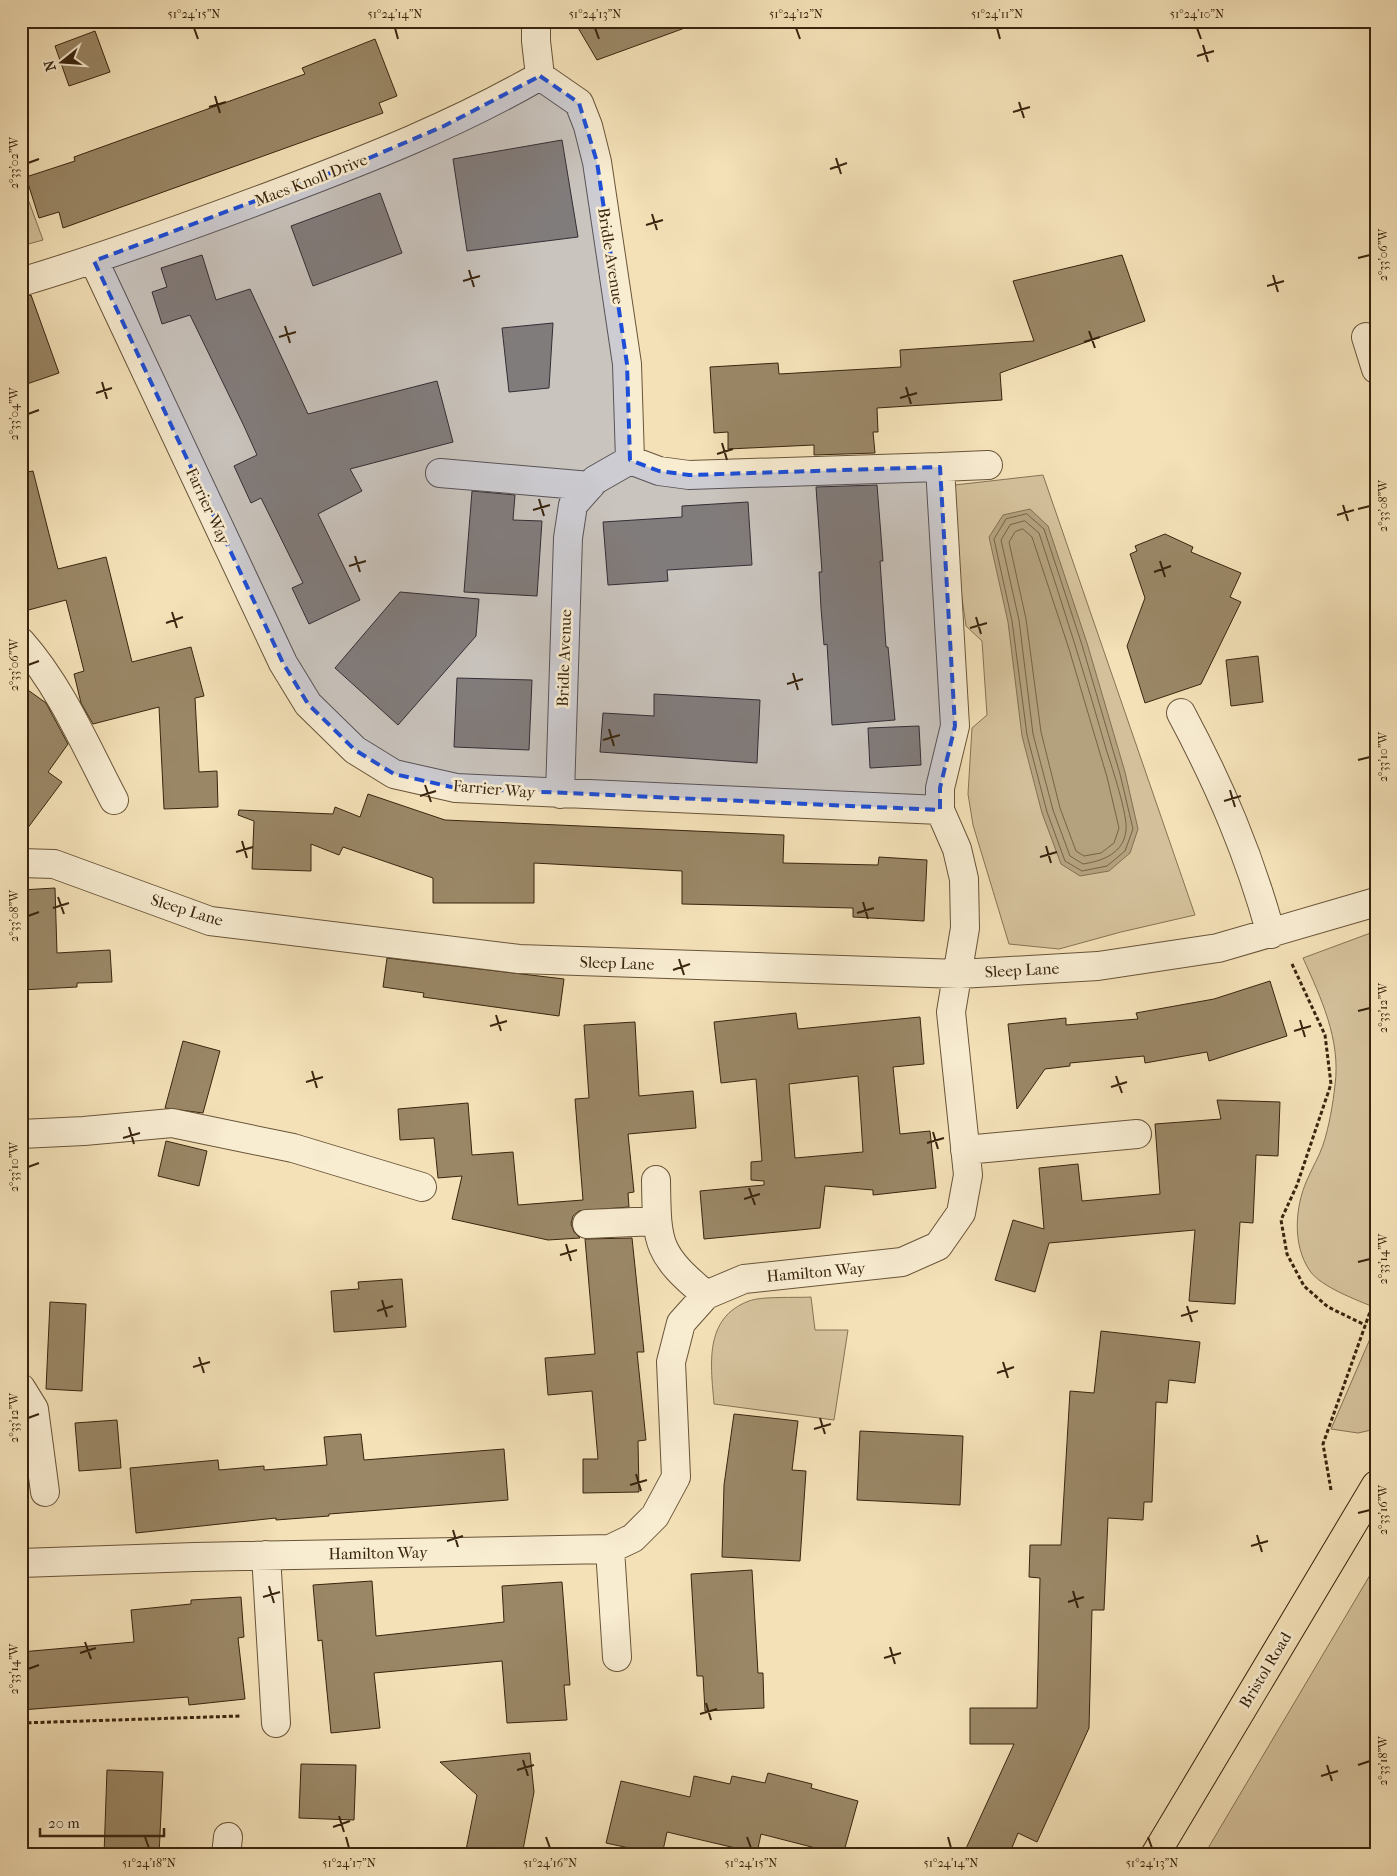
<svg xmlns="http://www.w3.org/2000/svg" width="1397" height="1876" font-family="'IM FELL French Canon',serif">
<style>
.green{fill:#d4c19b;stroke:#867354}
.water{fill:#b4a17e;stroke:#836f51}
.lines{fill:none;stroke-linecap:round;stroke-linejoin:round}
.shore{stroke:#766346;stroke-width:1}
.building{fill:#9a8766;stroke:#39250e;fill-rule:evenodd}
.minor-casing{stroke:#685438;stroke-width:30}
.highway-casing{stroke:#39250e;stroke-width:30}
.path{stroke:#39250e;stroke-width:3;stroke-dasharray:4 2.5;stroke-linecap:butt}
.minor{stroke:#f8ecd1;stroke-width:28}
.highway{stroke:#f4e1b8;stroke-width:28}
.marked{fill:#1d4ed8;fill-opacity:0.2;stroke:#1d4ed8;stroke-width:4;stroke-dasharray:10 6;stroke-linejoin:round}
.ticks{fill:none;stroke:#39250e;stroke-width:2}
.labels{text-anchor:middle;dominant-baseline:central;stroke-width:5;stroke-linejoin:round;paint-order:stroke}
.street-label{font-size:16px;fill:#39250e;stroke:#f8ecd1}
.neatline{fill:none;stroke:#39250e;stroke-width:2}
.ticks-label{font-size:12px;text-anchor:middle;fill:#39250e}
</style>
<rect width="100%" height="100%" fill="#f4e1b8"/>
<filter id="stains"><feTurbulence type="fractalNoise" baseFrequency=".004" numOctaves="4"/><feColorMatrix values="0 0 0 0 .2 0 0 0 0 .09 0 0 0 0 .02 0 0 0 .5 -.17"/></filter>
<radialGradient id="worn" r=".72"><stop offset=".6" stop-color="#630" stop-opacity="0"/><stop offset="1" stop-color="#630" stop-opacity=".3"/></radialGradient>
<path class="green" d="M21,180L43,240L21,246Z
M1043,475L1195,915L1121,932L1059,949L1009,944L973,825L968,794L972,728L987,715L982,641L966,626L946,486Z
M1376,931V1308C1357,1300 1321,1287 1310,1271C1292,1245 1295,1207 1307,1180C1312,1168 1319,1157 1323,1145C1329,1127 1333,1104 1335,1085C1341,1040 1321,998 1303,958Z
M811,1297L815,1330H848L834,1420L714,1404C711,1366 703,1318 749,1301C761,1296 797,1298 811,1297Z
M1376,1325V1429L1358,1433L1331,1429Z
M1376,1565V1855H1204Z"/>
<path class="water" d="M1030,509L1048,526L1087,643L1125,772L1138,829L1130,853L1109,871L1080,876L1061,864L1042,813L1022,736L1008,622L989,537L1003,515Z"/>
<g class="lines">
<path class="shore" d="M1027,514L1044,529L1082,645L1120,774L1133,829L1125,851L1107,866L1082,871L1065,861L1047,812L1027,735L1012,621L994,539L1006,519Z
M1025,521L1039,533C1063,606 1086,678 1107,752C1112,767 1128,816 1126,830C1124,853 1103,861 1083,864L1070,856L1053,810L1033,734L1019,620L1001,540L1010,525Z
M1023,529L1032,537L1069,649L1107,777L1119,828L1114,843L1101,853L1084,856L1076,851L1060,808L1041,732L1026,619L1009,542L1015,532Z"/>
</g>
<path class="building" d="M574,21H692L693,25L597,60Z
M95,31L110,72L69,86L55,46Z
M375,39L397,96L379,103L383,113L63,228L59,212L39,218L26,177L75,161L74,157L305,74L302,68Z
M562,140L578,237L467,251L453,159Z
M380,193L402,253L313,286L291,226Z
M202,255L216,300L250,289L308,414L437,381L453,442L350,469L362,491L318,514L360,600L309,624L292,588L303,583L261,498L251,503L234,466L257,455L243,424L190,315L162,324L152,292L167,287L161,268Z
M1122,255L1145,321L1000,373L1002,400L877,408L878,432H873L875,453L814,455V445L728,449V432L714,433L710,367L778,363L779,374L901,367L900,350L1034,341L1013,281Z
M31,295L59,373L21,386V297Z
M553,323L549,388L509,392L502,328Z
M33,471L58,569L106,557L132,662L191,647L204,696L195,698L199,772L217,771L218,807L164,809L159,707L93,724L81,703L74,674L84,671L66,600L21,612V473Z
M877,485L883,561H880L886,647H888L895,720L832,725L827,644L824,645L821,608L819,572H822L816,487Z
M472,491L515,495L513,520L542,521L537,596L464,592Z
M748,502L752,565L667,570L668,581L608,585L603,522L682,517V506Z
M1165,534L1193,547L1191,552L1241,573L1230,597L1241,602L1201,684L1145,703L1127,646L1145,598L1130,554L1137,551L1135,546Z
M400,592L479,599L476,636L398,725L335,668Z
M1258,656L1263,702L1231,706L1226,660Z
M457,678L532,680L529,750L454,747Z
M21,685L46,703L68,744L48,772L62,782L21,837Z
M654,694L760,700L757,763L600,752L603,713L654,716Z
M919,726L921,765L870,768L868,728Z
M368,794L445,820L784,835L783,863L878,865L879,857L927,860L924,921L853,917V908L682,904V871L534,863V903H433V878L343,847L339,855L311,844V871L252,869L254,821L238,815L239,810L333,814L335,807L360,817Z
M55,888L57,953L110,950L112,982L77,983V987L21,990V890Z
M387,958L564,979L559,1016L423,997L424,993L383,987Z
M1270,981L1287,1036L1209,1061L1207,1052L1145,1063L1144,1056L1070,1063V1066L1045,1069L1017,1109L1008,1024L1066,1018V1025L1138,1019L1136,1013L1214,999Z
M796,1013L798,1029L920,1017L924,1064L893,1067L900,1134L930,1131L936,1188L873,1195V1190L825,1186L820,1228L704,1239L700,1191L764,1185V1181L751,1180V1162L762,1161L756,1079L721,1083L714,1022ZM858,1076L863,1152L795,1158L789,1084Z
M635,1022L639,1096L693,1091L696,1128L628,1134L634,1192L628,1193L629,1207L579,1211L573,1216L571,1224L574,1232L580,1238L548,1240L452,1219L462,1176L438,1178L434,1138L400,1140L398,1109L468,1103L472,1155L513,1152L518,1205L583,1200L575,1099L589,1098L584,1025Z
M183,1041L220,1051L203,1113L165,1108Z
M1217,1100L1280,1102L1278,1156L1256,1155L1253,1223L1240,1222L1235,1304L1189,1301L1195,1230L1049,1243L1035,1292L995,1280L1013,1220L1044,1229L1039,1168L1078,1164L1082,1201L1160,1194L1155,1124L1221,1119Z
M166,1141L207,1151L199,1186L158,1176Z
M632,1238L644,1352H637L646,1440L638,1441L639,1492L583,1493V1459H598L592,1391L548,1395L545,1358L595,1354L585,1239Z
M402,1279L406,1327L334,1332L331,1291L359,1289L358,1282Z
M50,1302L86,1304L82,1391L46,1389Z
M1101,1331L1200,1342L1195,1383L1169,1380L1167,1403L1156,1402L1152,1502H1144L1143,1520L1108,1518L1104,1610H1092L1089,1728L1037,1842L1018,1833L1009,1855H963L1014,1744H970V1708H1037L1040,1578L1029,1577L1030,1545H1061L1070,1391L1094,1393Z
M734,1414L798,1421L792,1470L806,1471L800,1561L722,1557L724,1485Z
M117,1420L121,1468L79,1471L75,1423Z
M860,1431L963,1436L960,1505L857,1500Z
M361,1434L364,1460L504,1449L508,1500L329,1514V1516L276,1520V1518L136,1533L130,1468L218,1460L219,1470L264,1466V1470L327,1465L324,1437Z
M752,1570L758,1673H763L764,1708L705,1711L703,1676H697L691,1574Z
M372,1581L376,1636L504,1622L502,1586L562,1582L570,1685H564L567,1720L507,1723L502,1661L374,1673L380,1728L331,1733L322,1640L318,1641L313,1585Z
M241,1597L244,1637L238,1638L245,1699L189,1705L188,1697L21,1710V1652L134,1642L131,1610L191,1604V1600Z
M530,1753L534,1792L522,1855H465L477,1795L440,1762Z
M301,1764L356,1765L354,1820L299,1818Z
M107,1770L163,1772L159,1855H104Z
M768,1773L812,1784L811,1788L858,1801L843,1855L761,1834L757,1853L667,1832L662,1855L606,1843L621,1781L690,1797L694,1776L730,1784L732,1776L765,1783Z"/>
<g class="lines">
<defs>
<path id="minor" d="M540,76L579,103L588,126L597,162L627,364L630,460
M21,282C108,256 193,225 278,193C368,159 457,124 540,76L536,41V21
M1366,337L1376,369
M940,467L988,465
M440,473L590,486
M21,642C61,687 86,747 114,800
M1181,713C1220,786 1249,854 1271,934
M560,794L568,538L573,505L595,480L630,460L659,471L689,475L940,467L955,726L940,788V810
M21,863L54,864L210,921L519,959L959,974L1098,966L1218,948L1376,902
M21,1134L84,1131L172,1123L293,1148L422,1187
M965,1150L1137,1134
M656,1180C657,1244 656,1253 706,1295
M587,1224L657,1221
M21,1388L34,1409L45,1492
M610,1549L617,1657
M266,1555L276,1723
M21,1563L195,1557L610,1549L633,1538L655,1516L676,1477L671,1362L681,1323L706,1295L744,1279L902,1262L938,1246L961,1213L968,1175L951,1012L965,928L964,879L957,849L940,810L456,788L394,774L355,750L308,704L283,663L94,261
M226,1855L228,1837"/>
<path id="highway" d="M1155,1855L1376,1485"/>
</defs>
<use href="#minor" class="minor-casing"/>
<use href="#highway" class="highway-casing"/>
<path class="path" d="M1292,964L1325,1035L1331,1084L1297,1185L1281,1220L1287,1254L1304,1286L1328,1307L1365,1325
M1331,1490L1323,1444L1376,1295
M21,1723L240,1716"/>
<use href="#minor" class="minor"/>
<use href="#highway" class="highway"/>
</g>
<path class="marked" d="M540,76L579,103L597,162L627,364L630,460L659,471L689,475L940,467L955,726L940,788V810L456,788L394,774L355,750L308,704L283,663L94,261L362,161L444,126Z"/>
<path class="ticks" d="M194,28L198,39M395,28L398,39M595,28L599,39M796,28L800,39M997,28L1000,39M1197,28L1201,39M1203,45L1208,62M1197,56L1214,51M215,96L220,113M1019,102L1024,118M209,107L226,102M1013,112L1030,107M836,158L841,174M28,163L39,159M830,169L847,163M652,214L657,230M646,225L663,220M1358,258L1370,255M469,270L474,287M1273,275L1278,292M463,281L480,276M1267,286L1284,281M285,326L290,343M1089,331L1095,348M279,337L296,332M1084,342L1100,337M102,382L107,399M906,387L911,404M96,393L112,388M900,398L917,393M28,414L39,410M722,443L727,460M717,454L733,449M539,499L544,516M1343,505L1348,521M1358,509L1370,506M533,510L550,505M1337,515L1354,510M355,556L360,572M1160,561L1165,577M349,566L366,561M1154,572L1171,566M172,612L177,628M976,617L981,634M166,623L183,617M970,628L987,623M28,665L39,661M793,673L798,690M787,684L803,679M609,729L614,746M603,740L620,735M1358,760L1370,757M425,785L431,802M1230,790L1235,807M420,796L436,791M1224,801L1241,796M242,841L247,858M1046,846L1051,863M236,852L253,847M1040,857L1057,852M58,897L64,914M863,902L868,919M53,908L69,903M857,913L874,908M28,916L39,912M679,959L684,975M673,970L690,964M1358,1011L1370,1008M496,1015L501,1031M1300,1020L1305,1037M490,1026L507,1021M1294,1031L1311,1026M312,1071L317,1088M1116,1076L1122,1093M306,1082L323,1077M1111,1087L1127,1082M129,1127L134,1144M933,1132L938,1149M123,1138L140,1133M927,1143L944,1138M28,1167L39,1163M749,1188L755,1205M744,1199L760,1194M566,1244L571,1261M560,1255L577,1250M1358,1262L1370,1259M382,1300L387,1317M1187,1306L1192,1322M377,1311L393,1306M1181,1316L1198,1311M199,1357L204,1373M1003,1362L1008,1378M193,1367L210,1362M997,1373L1014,1367M28,1418L39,1414M820,1418L825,1434M814,1429L831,1424M636,1474L641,1491M630,1485L647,1480M1358,1513L1370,1510M453,1530L458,1547M1257,1535L1262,1552M447,1541L463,1536M1251,1546L1268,1541M269,1586L274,1603M1073,1591L1078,1608M263,1597L280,1592M1068,1602L1084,1597M85,1642L91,1659M890,1647L895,1664M80,1653L96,1648M884,1658L901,1653M28,1669L39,1665M706,1703L711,1720M700,1714L717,1709M523,1760L528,1776M1327,1765L1332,1781M1358,1765L1370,1761M517,1770L534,1765M1321,1776L1338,1771M339,1816L344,1832M333,1827L350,1821M145,1837L149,1848M346,1837L349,1848M546,1837L550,1848M747,1837L751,1848M948,1837L951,1848M1148,1837L1152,1848"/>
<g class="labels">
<g class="street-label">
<text transform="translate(311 180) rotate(-21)">Maes Knoll Drive</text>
<text transform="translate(611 256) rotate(81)">Bridle Avenue</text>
<text transform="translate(208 506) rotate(65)">Farrier Way</text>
<text transform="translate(564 658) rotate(-88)">Bridle Avenue</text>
<text transform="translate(494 789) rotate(5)">Farrier Way</text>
<text transform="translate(187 910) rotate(17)">Sleep Lane</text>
<text transform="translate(617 963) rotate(2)">Sleep Lane</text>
<text transform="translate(1022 970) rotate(-3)">Sleep Lane</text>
<text transform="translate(816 1272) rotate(-5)">Hamilton Way</text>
<text transform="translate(378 1553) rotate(-1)">Hamilton Way</text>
<text transform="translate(1265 1670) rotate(-59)">Bristol Road</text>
</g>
</g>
<rect width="1397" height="1876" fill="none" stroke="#f4e1b8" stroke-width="55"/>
<g transform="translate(62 62) rotate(253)" stroke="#f8ecd1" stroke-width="4" paint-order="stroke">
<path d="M0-4L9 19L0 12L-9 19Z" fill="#39250e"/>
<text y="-8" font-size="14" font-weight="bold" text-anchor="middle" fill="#39250e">N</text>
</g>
<path d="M40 1828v8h124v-8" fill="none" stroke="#39250e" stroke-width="2.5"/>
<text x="48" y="1828" font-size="15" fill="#39250e" stroke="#f8ecd1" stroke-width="4" paint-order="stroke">20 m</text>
<rect x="28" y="28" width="1342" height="1820" class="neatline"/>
<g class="ticks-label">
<text x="194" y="18">51°24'15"N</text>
<text x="395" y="18">51°24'14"N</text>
<text x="595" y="18">51°24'13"N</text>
<text x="796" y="18">51°24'12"N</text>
<text x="997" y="18">51°24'11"N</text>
<text x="1197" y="18">51°24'10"N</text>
<text transform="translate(14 163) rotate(-90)" y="4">2°33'02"W</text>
<text transform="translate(1383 255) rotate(-90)" y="4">2°33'06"W</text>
<text transform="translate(14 414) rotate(-90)" y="4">2°33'04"W</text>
<text transform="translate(1383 506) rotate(-90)" y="4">2°33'08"W</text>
<text transform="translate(14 665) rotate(-90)" y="4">2°33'06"W</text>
<text transform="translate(1383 757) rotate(-90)" y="4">2°33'10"W</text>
<text transform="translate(14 916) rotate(-90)" y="4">2°33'08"W</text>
<text transform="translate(1383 1008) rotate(-90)" y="4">2°33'12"W</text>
<text transform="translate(14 1167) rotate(-90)" y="4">2°33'10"W</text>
<text transform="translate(1383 1259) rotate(-90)" y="4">2°33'14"W</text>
<text transform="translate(14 1418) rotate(-90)" y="4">2°33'12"W</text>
<text transform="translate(1383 1510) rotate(-90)" y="4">2°33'16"W</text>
<text transform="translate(14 1669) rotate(-90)" y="4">2°33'14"W</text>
<text transform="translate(1383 1761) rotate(-90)" y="4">2°33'18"W</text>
<text x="149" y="1867">51°24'18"N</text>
<text x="349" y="1867">51°24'17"N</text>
<text x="550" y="1867">51°24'16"N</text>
<text x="751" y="1867">51°24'15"N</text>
<text x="951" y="1867">51°24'14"N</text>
<text x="1152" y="1867">51°24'13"N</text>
</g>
<rect width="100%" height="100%" filter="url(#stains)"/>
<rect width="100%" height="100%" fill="url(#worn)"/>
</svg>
